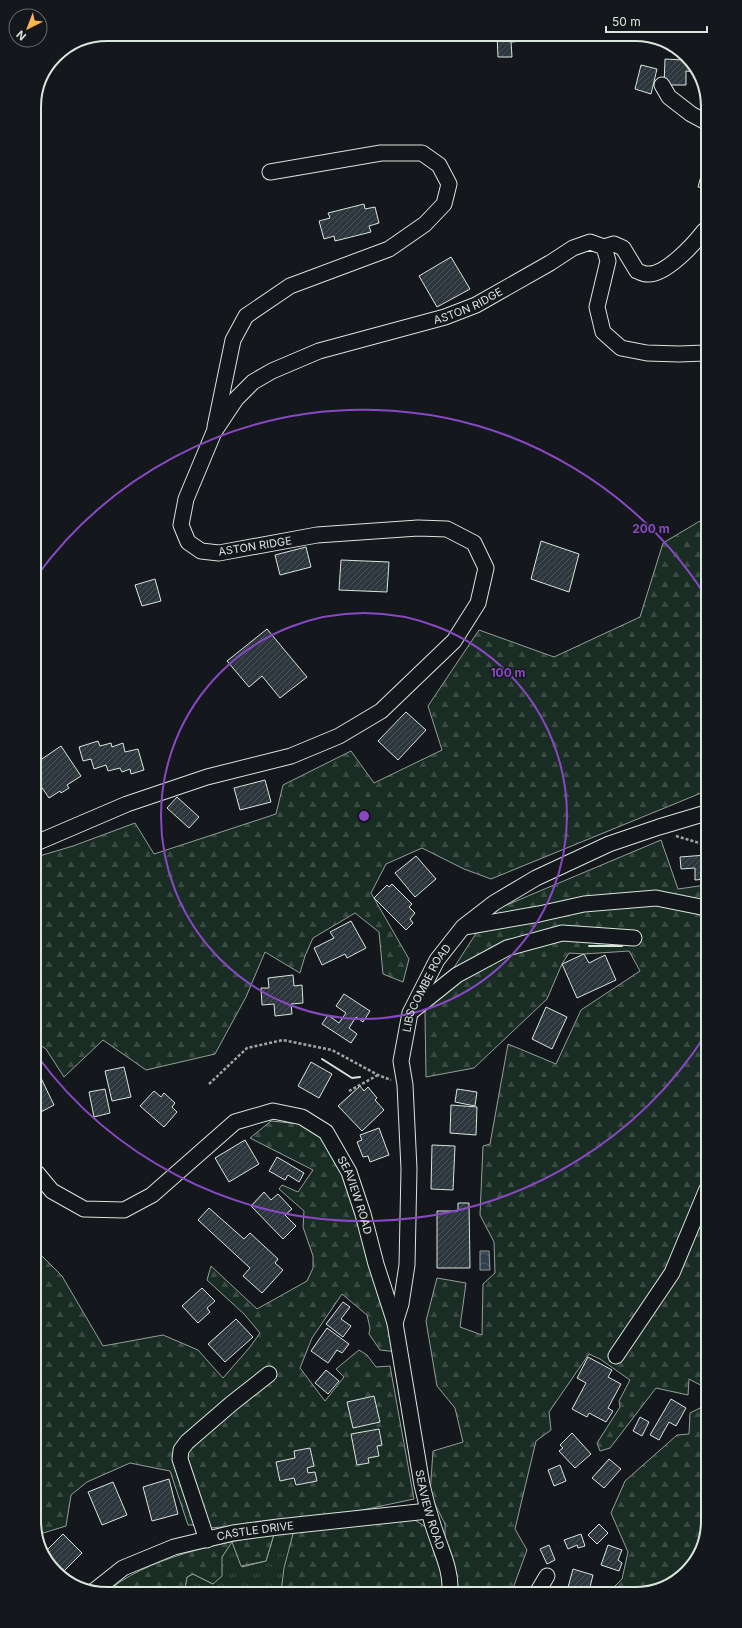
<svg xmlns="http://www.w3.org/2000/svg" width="742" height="1628" font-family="Inter,sans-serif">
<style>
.grass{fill:url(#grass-tufts);stroke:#939e99}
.forest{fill:url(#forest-firs);stroke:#939e99}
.water{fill:url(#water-waves);stroke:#939e99}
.building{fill:url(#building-hatch);stroke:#d8e6dc}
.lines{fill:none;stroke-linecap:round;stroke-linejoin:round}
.minor-casing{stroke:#d8e6dc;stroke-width:17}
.path{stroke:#9da8a2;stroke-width:2.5;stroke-dasharray:3 2;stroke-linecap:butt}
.minor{stroke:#14181c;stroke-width:15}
.wall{stroke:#d8e6dc;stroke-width:2}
.ring{fill:none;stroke:#8948c3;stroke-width:2}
.labels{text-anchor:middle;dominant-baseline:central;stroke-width:3;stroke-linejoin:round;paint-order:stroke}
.street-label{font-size:11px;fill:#d8e6dc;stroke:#14181c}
.rim{fill:none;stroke:#d8e6dc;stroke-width:2}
.centre{fill:#8948c3;stroke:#14181c;stroke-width:2}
.ring-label{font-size:12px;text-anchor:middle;font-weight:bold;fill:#8948c3;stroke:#14181c;stroke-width:3;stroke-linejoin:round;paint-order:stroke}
</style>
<defs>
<pattern id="grass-tufts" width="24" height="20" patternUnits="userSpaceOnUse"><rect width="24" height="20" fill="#1a2d24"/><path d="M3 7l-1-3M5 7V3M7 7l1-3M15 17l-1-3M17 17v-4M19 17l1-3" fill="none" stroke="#3b4b43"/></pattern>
<pattern id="forest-firs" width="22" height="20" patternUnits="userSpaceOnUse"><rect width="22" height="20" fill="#1a2d24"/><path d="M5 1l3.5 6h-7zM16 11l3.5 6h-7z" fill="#3b4b43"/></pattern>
<pattern id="water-waves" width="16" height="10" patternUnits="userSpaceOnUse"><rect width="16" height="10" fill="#2f3f4d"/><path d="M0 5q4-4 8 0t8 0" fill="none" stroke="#4c5b66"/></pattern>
<pattern id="building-hatch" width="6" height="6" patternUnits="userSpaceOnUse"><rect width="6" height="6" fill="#2c363c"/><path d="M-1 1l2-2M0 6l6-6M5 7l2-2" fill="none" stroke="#4a5358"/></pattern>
</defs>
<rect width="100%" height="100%" fill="#14181c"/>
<path class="grass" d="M294,1530L281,1591L287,1593H184L187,1577L193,1574L213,1584L222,1557L232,1541L242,1567L266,1561L274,1534Z"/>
<path class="forest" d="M705,518L706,791L491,879L464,869L422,848L386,864L371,893L409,959L403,982L383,974L379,932L355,913L313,938L305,956L300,973L265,952L246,997L215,1054L146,1070L103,1040L64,1077L46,1049L37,1043L36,857L73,846L135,823L154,854L276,814L283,785L351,751L374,783L442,750L428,706L479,630L554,657L640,617L663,543Z
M661,840L678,889L706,885L708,1389L689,1379L688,1395L656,1388L610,1448L600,1451L597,1443L620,1407L619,1401L630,1380L600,1359L589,1354L549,1412L551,1430L536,1441L515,1529L527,1550L512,1591H455L445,1542V1524L430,1494L433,1451L463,1442L455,1408L437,1386L426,1321L437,1278L466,1283L460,1327L482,1335L483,1284L495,1273L494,1242L480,1215L483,1146L490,1144L508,1044L556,1064L581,1010L640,971L629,951L584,954L569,953L562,964L547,999L474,1068L426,1077L425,1012L490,912Z
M271,1121L312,1125L339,1156L398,1352L380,1350L369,1334L370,1328L367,1315L342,1294L312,1338L300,1368L325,1401L344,1377L336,1369L359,1350L367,1355L376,1367L390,1366L414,1499L334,1516L211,1528L191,1471L196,1525H188L170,1471L130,1463L87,1482L71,1495L66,1526L40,1534L39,1546L37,1251L62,1276L103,1346L163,1335L198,1350L223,1378L250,1347L260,1333L244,1314L207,1280L211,1266L257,1309L307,1281L313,1268V1256L303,1227L304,1211L279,1189L282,1185L298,1192L313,1170L250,1138Z
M704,1406L708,1411V1434L705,1440L704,1457H708V1521L696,1562L659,1590H611L622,1579L628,1552L611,1513L625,1481L677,1435L689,1434L690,1413Z
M413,1519L428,1528L445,1576L444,1592H281L284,1568L294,1530Z
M274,1534L266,1561L241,1566L232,1542L222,1557V1576L213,1584L193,1574L187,1577L184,1593L104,1594C146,1557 220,1543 274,1534Z"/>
<path class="water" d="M480,1251H489L490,1270H480Z"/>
<path class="building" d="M497,34H524V41L511,42L512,57H498Z
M540,34H556L557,38L541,39Z
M683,54L696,72L686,71V85H664L665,59L683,60Z
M641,65L657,69L651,94L635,89Z
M704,165V188L698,187Z
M364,204L365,209L375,207L379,223L369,226L371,232L335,241L334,236L324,239L319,221L330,218L328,213Z
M451,257L470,289L437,307L419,276Z
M541,541L579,554L569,592L531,579Z
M306,547L311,567L280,575L275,555Z
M341,560L389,562L387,592L339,590Z
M155,579L161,601L142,606L135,585Z
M267,629L307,677L280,698L262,676L249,687L227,661Z
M406,712L426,730L398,760L378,741Z
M98,741L100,746L111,743L112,747L123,743L125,752L138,749L144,770L131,774L130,769L122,772L120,768L108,771L106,765L94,769L91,759L83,761L79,747Z
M61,746L81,776L67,785L69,788L61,793L60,791L49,798L36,779V763Z
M265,780L271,802L240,810L234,788Z
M177,797L199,817L189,828L167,808Z
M706,855V879L695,880V868L681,869L680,857Z
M416,856L436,879L415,897L395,873Z
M392,884L412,904L409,907L415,913L410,919L413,923L406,930L374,898L387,885L389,887Z
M351,921L366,948L347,958L345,954L322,965L314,948L334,938L330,932Z
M584,954L589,963L605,955L616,980L577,998L562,964Z
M293,975L294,986L302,985L303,1003L291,1004L292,1014L275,1016L274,1004L262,1005L261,988H269L268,978Z
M344,994L370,1011L363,1022L356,1017L349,1028L357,1034L351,1043L322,1024L328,1015L339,1023L346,1013L336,1006Z
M546,1007L567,1017L552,1049L532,1039Z
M311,1062L332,1074L319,1098L298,1086Z
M124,1067L131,1097L112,1101L105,1071Z
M40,1076L54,1105L37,1114V1077Z
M360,1086L364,1091L368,1087L377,1098L375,1100L384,1110L362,1131L338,1106Z
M105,1089L110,1113L94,1117L89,1092Z
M457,1089L477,1092L475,1106L455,1102Z
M154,1091L161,1097L164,1093L175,1103L172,1107L177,1112L164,1127L140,1106Z
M451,1105L477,1107L476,1135L450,1133Z
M379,1128L389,1155L370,1162L368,1156L363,1157L357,1142L362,1140L360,1135Z
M245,1140L259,1164L229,1182L215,1158Z
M432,1145L455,1146L453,1190L431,1189Z
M277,1157L304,1173L299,1182L288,1175L285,1180L269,1171Z
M264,1192L271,1200L278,1194L292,1209L285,1215L296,1226L283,1239L251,1206Z
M458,1203H469L470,1268H437V1211H458Z
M209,1208L244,1239L250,1233L278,1259L275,1263L283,1270L262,1293L243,1276L250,1268L198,1220Z
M202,1288L215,1301L207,1308L210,1312L198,1323L182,1306Z
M343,1302L350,1307L341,1319L351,1326L343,1337L326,1324Z
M236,1319L253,1337L225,1362L208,1344Z
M327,1328L349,1344L342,1353L337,1350L328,1363L311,1351Z
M588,1357L612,1370L608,1377L621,1384L608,1408L613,1411L606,1422L589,1413L587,1417L572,1409L586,1383L577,1378Z
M326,1370L339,1381L328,1394L315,1383Z
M374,1396L380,1422L353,1428L347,1402Z
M671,1399L686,1408L676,1426L669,1422L659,1440L650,1435Z
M640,1417L649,1422L642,1436L633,1431Z
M379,1429L382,1445L377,1446L379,1456L368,1458L369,1463L357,1465L351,1434Z
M572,1433L591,1454L575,1468L559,1451L563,1448L560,1445Z
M310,1448L314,1466L307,1468L308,1473L315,1472L317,1481L296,1485L294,1478L280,1481L276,1462L295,1458L294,1451Z
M609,1459L621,1469L604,1488L592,1478Z
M560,1465L566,1481L554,1486L548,1470Z
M169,1479L178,1514L152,1521L143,1487Z
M113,1482L127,1515L102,1525L88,1492Z
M599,1524L608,1533L597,1544L588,1535Z
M63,1534L82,1553L62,1573L44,1553Z
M581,1534L585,1546L578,1548L577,1545L568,1549L564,1540Z
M549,1545L555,1560L547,1564L540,1549Z
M608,1545L622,1550L618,1560L622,1563L619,1571L601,1565Z
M573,1569L593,1575L589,1591H567Z"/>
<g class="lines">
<defs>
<g id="minor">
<path d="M662,85L669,97L691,114L704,121"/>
<path d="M604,247L614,244L623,248L637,271C640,272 644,274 647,274C665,276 694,244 704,231"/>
<path d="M215,427L233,340L246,316L290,286L389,249L425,224L444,204L449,184L439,165L422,153H381L270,172"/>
<path id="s1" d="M36,843L127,804L207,777L291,756L339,736L381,711L454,641L478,603L486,568L474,543L447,529L418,528L317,535L219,553L201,551L188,542L181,525L186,499L214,432L236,399L253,382L272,371L319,351L445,317L476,305L550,263L573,248L590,242L604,247L608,261L597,307L603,332L621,348L647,353L679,354L705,353"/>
<path d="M464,927L539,914L584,904L656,898L706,908"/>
<path d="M412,1011L457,975L507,948L562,933L634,938"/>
<path id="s2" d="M37,1173L52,1191L84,1209L124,1210L152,1195L235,1122L273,1111L302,1117L326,1132L349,1172L363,1214L376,1264L395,1323L422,1485C426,1503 431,1520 437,1537C443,1555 451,1571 450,1591"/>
<path id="s3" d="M395,1323L401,1304L407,1265L409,1169L405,1085L401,1061L410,1013L437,960L463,927L494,903L536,878L609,844L659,827L706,813"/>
<path d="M616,1356L672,1273L707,1189"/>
<path d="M207,1540L180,1459L181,1450L187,1442L231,1404L269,1374"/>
<path id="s4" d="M94,1591L123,1568L174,1547L233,1533L278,1527L428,1511"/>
<path d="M538,1591L547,1576"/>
</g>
</defs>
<use href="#minor" class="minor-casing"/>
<path class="path" d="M676,836L706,845
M209,1084L247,1048L283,1040L332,1050L378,1075L391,1080
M349,1091L378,1075"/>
<use href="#minor" class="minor"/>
<path class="wall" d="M589,946H622
M322,1059L352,1078L360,1077"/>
</g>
<g class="ring">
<circle cx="364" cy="816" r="203"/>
<path d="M706 1034A406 406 0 0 1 38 1057M36 577A406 406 0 0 1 705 595"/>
</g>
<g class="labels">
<g class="street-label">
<text stroke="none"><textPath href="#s1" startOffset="1285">ASTON RIDGE</textPath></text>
<text transform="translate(255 546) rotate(-9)">ASTON RIDGE</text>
<text stroke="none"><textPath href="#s3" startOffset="342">LIBSCOMBE ROAD</textPath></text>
<text stroke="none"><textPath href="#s2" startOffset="410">SEAVIEW ROAD</textPath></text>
<text stroke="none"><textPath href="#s2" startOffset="734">SEAVIEW ROAD</textPath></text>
<text stroke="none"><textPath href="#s4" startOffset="175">CASTLE DRIVE</textPath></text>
</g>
</g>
<path d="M0 0H742V1628H0ZM107 41H635A66 66 0 0 1 701 107V1521A66 66 0 0 1 635 1587H107A66 66 0 0 1 41 1521V107A66 66 0 0 1 107 41Z" fill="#14181c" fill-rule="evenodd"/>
<path class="rim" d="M107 41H635A66 66 0 0 1 701 107V1521A66 66 0 0 1 635 1587H107A66 66 0 0 1 41 1521V107A66 66 0 0 1 107 41Z"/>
<circle cx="364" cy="816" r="6" class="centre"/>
<g class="ring-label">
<text x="651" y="533">200 m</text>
<text x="508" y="677">100 m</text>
</g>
<g transform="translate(28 28) rotate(222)"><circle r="19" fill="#14181c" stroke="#626a69"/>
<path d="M0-3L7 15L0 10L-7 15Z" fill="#ffb74d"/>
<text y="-6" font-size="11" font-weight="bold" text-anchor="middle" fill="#d8e6dc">N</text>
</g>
<path d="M606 26v6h101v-6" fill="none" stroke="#d8e6dc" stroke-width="2"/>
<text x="612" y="26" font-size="12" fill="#d8e6dc" stroke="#14181c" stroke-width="3" paint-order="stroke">50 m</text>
</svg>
